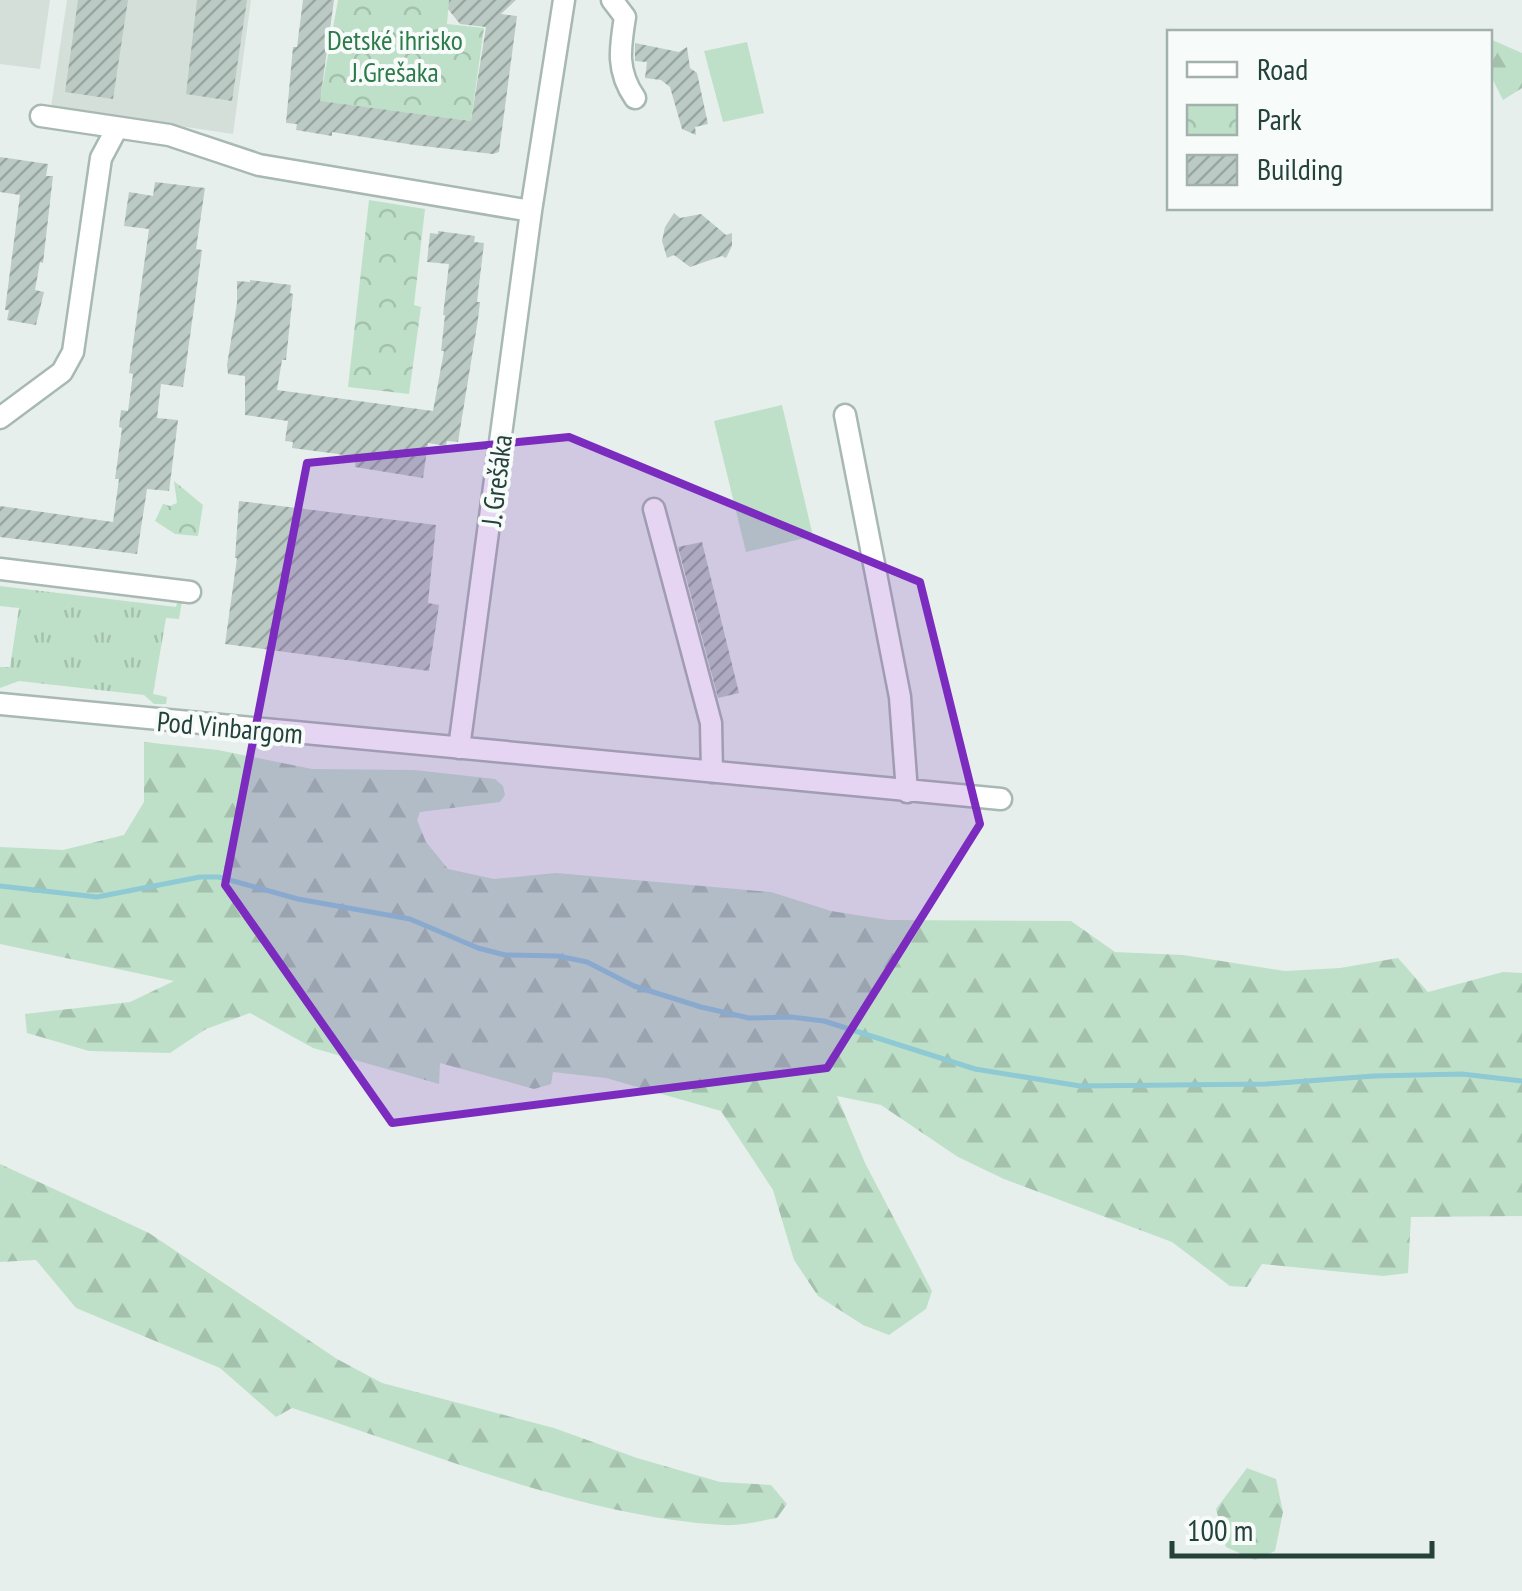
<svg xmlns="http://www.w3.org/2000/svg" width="1522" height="1591" font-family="'PT Sans Narrow',sans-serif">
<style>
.built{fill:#d4dfda}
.grass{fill:url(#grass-tufts)}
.forest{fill:url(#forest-firs)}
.park{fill:url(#park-crowns)}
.pitch{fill:#bfe0c8}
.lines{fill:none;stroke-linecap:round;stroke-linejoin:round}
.stream{stroke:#8ec9d4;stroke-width:5}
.building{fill:url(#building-hatch)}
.street-casing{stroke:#a8b8b2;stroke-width:25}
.street{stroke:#fff;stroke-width:20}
.marked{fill:#7b2cbf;fill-opacity:0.2;stroke:#7b2cbf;stroke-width:8;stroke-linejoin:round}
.labels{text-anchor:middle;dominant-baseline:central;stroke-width:8;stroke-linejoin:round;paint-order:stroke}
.park-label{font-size:28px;fill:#2d7a4b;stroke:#f7fbf9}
.street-label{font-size:28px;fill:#24423a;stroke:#f7fbf9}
</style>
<defs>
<pattern id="grass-tufts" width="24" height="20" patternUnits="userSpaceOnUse" patternTransform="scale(2.5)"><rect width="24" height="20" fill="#bfe0c8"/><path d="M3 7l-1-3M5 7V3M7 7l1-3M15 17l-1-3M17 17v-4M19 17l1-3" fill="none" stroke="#a4c1ad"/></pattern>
<pattern id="forest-firs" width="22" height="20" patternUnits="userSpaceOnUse" patternTransform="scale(2.5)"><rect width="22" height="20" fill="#bfe0c8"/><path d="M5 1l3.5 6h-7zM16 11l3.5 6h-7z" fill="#a4c1ad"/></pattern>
<pattern id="park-crowns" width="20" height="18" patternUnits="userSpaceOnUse" patternTransform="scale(2.5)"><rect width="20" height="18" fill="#bfe0c8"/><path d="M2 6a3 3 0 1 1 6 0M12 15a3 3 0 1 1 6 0" fill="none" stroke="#a4c1ad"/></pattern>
<pattern id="building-hatch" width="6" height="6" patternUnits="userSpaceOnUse" patternTransform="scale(2.5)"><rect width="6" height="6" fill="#bbcac4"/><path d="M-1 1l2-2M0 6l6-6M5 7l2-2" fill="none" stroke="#98a6a0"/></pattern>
</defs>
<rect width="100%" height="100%" fill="#e6efeb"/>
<path class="built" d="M0,0H50L40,69L0,64Z
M67,0H251L233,134L51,107Z"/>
<path class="grass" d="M0,586L176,607L179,594L183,595L179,619L166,618L153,694L167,697L166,704H154L144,695L19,681L0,688V667H10L19,608L0,606Z"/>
<path class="forest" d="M1490,39L1522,53V88L1503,100L1490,74Z
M144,742L218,750L312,769L414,770L495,779L503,786L505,795L500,802L420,812L417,820L426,842L448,869L494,879L556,873L771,892L831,911L888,920L1071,921L1115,952L1183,955L1285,971L1340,968L1398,958L1428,992L1503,972L1522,973V1216L1411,1217L1408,1273L1383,1276L1262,1264L1247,1287L1230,1286L1172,1242L1004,1179L958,1157L881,1105L837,1096L865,1163L932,1291L926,1309L889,1335L863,1325L818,1296L794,1260L773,1190L721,1111L606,1078L553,1072L551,1084L534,1089L440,1063L439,1084L313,1048L250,1013L206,1029L170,1053L89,1051L27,1033L25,1014L130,1002L174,981L0,944V847L63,850L124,835L144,802Z
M0,1164L149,1233L337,1359L382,1383L554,1428L637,1458L720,1482L771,1485L787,1504L777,1518C759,1521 740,1526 723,1525C581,1517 428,1451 292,1408L276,1417L220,1368L76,1308L36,1260L0,1262Z
M1247,1468L1276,1479L1283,1512L1275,1551L1255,1560L1226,1547L1216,1509Z"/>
<path class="park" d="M338,0H449L447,24L484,28L471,121L317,101L321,94Z
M369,200L425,209L414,305L421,307L409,394L348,387Z
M174,481L203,505L198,536L175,534L155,521L163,504L170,506L177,503Z"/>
<path class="pitch" d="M747,42L764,113L723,122L704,51Z
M782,405L813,536L746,552L714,421Z"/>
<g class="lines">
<path class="stream" d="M0,886L97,897L200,877H219L298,899L410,919L478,948L505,955L558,956L587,962L634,986L701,1007L749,1018L791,1017L824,1021L975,1069L1080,1086L1266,1084L1374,1076L1462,1074L1522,1081"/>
</g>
<path class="building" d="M78,0H128L113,99L65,92Z
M197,0H247L232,101L186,94Z
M303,0H334L320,101L471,121L486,27L460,24L448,9L449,0H516L501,14L517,16L499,152L493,154L414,145L332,132V136L296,130L297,124L286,123L293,47H297Z
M635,43L679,52L687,47L690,68L697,73L708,124L695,127L696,135L682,129L670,87L661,80L645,78L647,62L635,61Z
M0,157L48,164L46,176H53L43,263L40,262L35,290L44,292L36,325L7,320L9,310H5L20,195L0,192Z
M155,182L205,188L196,249L202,250L183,387L161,384L157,418L178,420L169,491L147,489L137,554L0,537V506L113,522L119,479H115L122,428L119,427L121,410L128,411L133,374L129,373L149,229L124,226L129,192L153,196Z
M674,213L680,218L701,214L726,235L732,233V246L726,258L722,256L690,267L674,255L667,258L662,241L665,227Z
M438,231L475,236L474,242L484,243L477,302H480L478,319L458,442L447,441L446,446L428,443L423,478L355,467L356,459L338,454L292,448L293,442L285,441L288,421L245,415V376L228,374L227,365L237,303V281L250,282V280L291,285L290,293L293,294L286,360H282L277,390L433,411L444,351H441L445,315H443L449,264L427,262L430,233L438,234Z
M239,501L436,525L428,603L439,605L429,671L225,644L237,558H235Z
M702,542L739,693L718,698L678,547Z"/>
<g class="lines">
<defs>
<path id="street" d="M612,0L625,17C620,48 616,71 635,98
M41,116L169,135L259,165L531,211
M845,415L900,697L907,792
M0,418L62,372L73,352L101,158L117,128
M654,509L711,723L712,772
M0,569L190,592
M0,704L1001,799
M459,748L531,211L564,0"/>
</defs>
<use href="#street" class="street-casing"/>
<use href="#street" class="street"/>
</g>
<path class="marked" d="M569,437L920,582L980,824L827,1068L392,1123L225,885L307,463Z"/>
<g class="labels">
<g class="park-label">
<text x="395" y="39">Detské ihrisko<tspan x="395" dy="32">J.Grešaka</tspan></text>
</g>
<g class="street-label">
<text transform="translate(496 480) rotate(-83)">J. Grešáka</text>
<text transform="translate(230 727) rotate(5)">Pod Vinbargom</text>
</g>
</g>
<rect x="1167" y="30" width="325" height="180" fill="#f7fbf9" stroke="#a3b1ad" stroke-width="2.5"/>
<rect x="1187" y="62" width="50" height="15" fill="#ffffff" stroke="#a3b1ad" stroke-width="2.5"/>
<text x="1257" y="80" font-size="30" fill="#24423a">Road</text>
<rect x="1187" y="105" width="50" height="30" fill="url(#park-crowns)" stroke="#a3b1ad" stroke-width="2.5"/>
<text x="1257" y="130" font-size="30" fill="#24423a">Park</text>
<rect x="1187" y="155" width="50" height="30" fill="url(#building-hatch)" stroke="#a3b1ad" stroke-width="2.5"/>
<text x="1257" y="180" font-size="30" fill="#24423a">Building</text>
<path d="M1172 1541v15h260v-15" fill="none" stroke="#24423a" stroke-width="5"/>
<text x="1187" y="1541" font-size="30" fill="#24423a" stroke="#f7fbf9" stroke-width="8" paint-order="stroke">100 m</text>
</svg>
